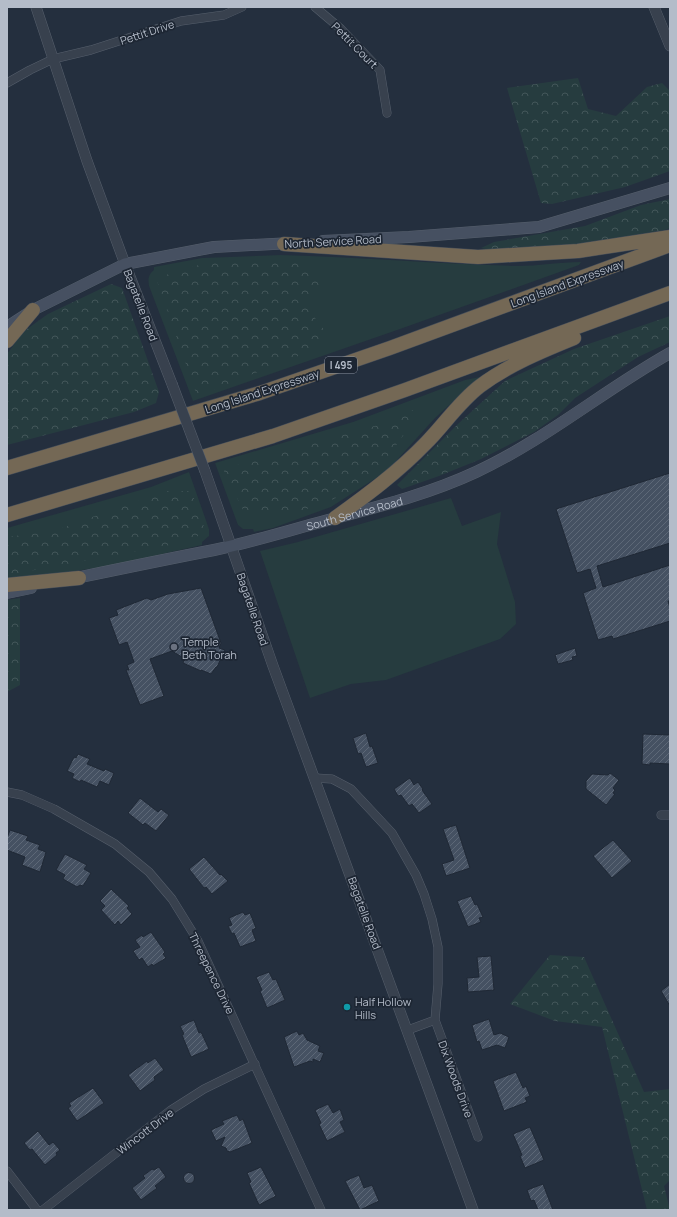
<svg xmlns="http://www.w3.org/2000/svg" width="677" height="1217" font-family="Manrope,sans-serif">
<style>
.green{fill:#263c3f}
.forest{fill:url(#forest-crowns)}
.building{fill:url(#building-hatch);stroke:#1f2835}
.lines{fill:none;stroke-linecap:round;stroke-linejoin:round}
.minor-casing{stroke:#565f6c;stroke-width:9}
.tertiary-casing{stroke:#565f6c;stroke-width:11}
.secondary-casing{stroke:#565f6c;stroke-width:12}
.motorway-casing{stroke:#434c59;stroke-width:15}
.minor{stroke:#38414e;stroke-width:8}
.tertiary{stroke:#38414e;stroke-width:10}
.secondary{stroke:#465061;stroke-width:11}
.motorway{stroke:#746855;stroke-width:14}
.tertiary-bridge-casing{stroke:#565f6c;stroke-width:11;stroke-linecap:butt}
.tertiary-bridge{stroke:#38414e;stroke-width:10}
.worship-dot{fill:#6b7280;stroke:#1d2633;stroke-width:1.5}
.culture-dot{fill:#0f9aa8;stroke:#1d2633;stroke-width:1.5}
.labels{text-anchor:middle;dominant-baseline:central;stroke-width:3.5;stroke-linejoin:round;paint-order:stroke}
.shield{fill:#1d2633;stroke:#878f9c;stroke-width:1}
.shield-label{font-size:10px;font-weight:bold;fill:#b4bcc9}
.street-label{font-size:11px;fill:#b4bcc9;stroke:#1d2633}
.poi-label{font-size:11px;fill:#b4bcc9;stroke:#1d2633;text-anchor:start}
</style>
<defs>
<pattern id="forest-crowns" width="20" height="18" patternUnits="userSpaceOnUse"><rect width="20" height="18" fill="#263c3f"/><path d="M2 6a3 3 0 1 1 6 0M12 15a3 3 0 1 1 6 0" fill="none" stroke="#435659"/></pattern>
<pattern id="building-hatch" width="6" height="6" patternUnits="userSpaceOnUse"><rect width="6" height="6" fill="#455162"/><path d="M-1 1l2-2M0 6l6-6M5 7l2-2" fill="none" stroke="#5d6877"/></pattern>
</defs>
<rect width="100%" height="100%" fill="#242f3e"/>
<path class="green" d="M281,255C360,257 438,264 517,266C538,266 560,262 581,262L579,265L400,329L193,401L149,286C148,279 148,275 154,270V267L202,258Z
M480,377L435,418L387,471L331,507L273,528L254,532L253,529H243L238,525L215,463L353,422L465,380Z
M189,472L209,529V536L202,542V545L109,566L7,581V528L151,487Z
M451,498L462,526L501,512L497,544L515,602L516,624L500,639L386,680L351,684L310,698L260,551L298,542Z"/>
<path class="forest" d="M578,78L588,109L616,116L647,87L662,83L670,91V171L625,187L552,204L541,203L507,88Z
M670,199V228L665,230L547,250L495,251L481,248L494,242L585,226L641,205Z
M275,258L295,259L324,282L311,289L309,310L331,339L306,353L197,396L156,278L212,261Z
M111,284L122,288L159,392L156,403L134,412L7,445V354L13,346L20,334L48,314Z
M670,316V342L638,357L575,398L558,415L534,432L481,459L439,476L402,489L397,485L459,423L505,381L574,349Z
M413,410C410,429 401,439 390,453C386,458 385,464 381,469C363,490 312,510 285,514C272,516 258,514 245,514L223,469L392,421Z
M167,491H190L204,518L203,534L181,543L7,575V537L54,531L95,516Z
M20,598V685L7,692V600Z
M550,955L584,957L644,1092L670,1089V1180L664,1186L670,1210H647L602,1027L555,1021L510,1004Z"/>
<path class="building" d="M670,473V543L597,566L603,587L670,565V601H668L670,608V621L613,639L612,636L598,640L583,593L596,588L590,569L577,573L556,509Z
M201,588L221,643L219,648L225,650L217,667H216L211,674L201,670V671L183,663L185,659L172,651L150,659L164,696L140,705L126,670H129L127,665L134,662L127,642L119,645L109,618L118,615L116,610L147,598L151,600L168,594Z
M575,648L577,656L572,657L573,660L558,664L555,655Z
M366,733L370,747L372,746L378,763L366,767L361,753L358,754L353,738Z
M643,734L670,735V764L650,763V765L642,764Z
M78,754L90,759L87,764L104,771L105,769L114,773L109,785L100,781L97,787L81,780L80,782L72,778L74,774L67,771L74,757L76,758Z
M610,773L619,780L613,788L615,790L613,793L615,794L606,805L586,789V781L592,774L608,775Z
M410,778L414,785L418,782L423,789L422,790L432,804L419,813L412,804L409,806L401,795L398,796L394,789Z
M140,798L158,812L161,809L169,815L156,831L145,823L143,825L128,813Z
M456,825L470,868L446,876L442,864L454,860L443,829Z
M10,830L28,836L26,840L40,845L38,849L46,852L40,872L22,865L25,857L7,850V838Z
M613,840L632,861L612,878L593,856Z
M65,854L87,865L84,869L91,873L83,886L80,885L77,887L63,879L65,875L56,870Z
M204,857L220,875L221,874L228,881L212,894L206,887L204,888L189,869Z
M111,889L129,906L127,908L132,914L121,925L118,921L115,925L101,910L105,906L100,901Z
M471,896L475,905L477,904L483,917L479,918L481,922L468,927L457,901Z
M243,912L245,915L250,913L256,928L252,930L256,941L240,947L234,933L232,934L228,926L232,925L229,918Z
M151,932L165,952L163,954L166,958L153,966L152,964L148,967L142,958L139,960L133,951L140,947L135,940L142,935L143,937Z
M491,956L494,990L468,992L467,978L479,977L477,957Z
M269,972L273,980L276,979L285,1000L267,1008L260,991L262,990L256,977Z
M670,984V1006L661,991Z
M489,1019L494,1035L500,1033L509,1037L505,1048L497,1045L482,1050L479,1041L477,1042L472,1025Z
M194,1020L199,1033L201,1032L209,1049L191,1057L182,1035L184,1034L180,1026Z
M297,1031L299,1035L303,1033L307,1040L320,1046L318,1051L324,1053L320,1062L313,1059V1062L310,1061L294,1067L284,1037Z
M155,1058L164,1070L154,1077L155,1080L140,1091L128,1075L147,1061L148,1063Z
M516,1072L523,1088L526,1086L530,1096L525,1098L527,1102L504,1111L493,1081Z
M93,1088L104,1103L77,1121L68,1108L71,1106L69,1103Z
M328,1104L333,1113L340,1109L344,1120L340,1122L345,1132L327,1141L319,1124L321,1123L315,1110Z
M237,1115L240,1121L243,1119L252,1143L230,1152L227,1151L226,1148L221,1146L225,1137L216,1141L211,1130L224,1124L222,1121Z
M530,1127L544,1160L525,1168L520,1156L522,1155L513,1134Z
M38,1131L49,1145L53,1142L60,1150L56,1153L57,1155L45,1165L32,1149L30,1150L24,1143Z
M159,1167L166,1177L155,1186L157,1188L141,1200L132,1188L145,1178L143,1176L152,1169L154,1170Z
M261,1167L276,1196L259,1205L249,1183L251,1182L247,1173Z
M183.5 1178a5.5 5.5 0 1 1 11 0a5.5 5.5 0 1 1-11 0Z
M359,1175L364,1188L372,1185L379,1201L360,1210L345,1181Z
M543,1184L553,1210H538L534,1200L531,1201L527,1190Z"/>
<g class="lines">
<defs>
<path id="minor" d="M315,7L341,29L380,70L387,113
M7,83L30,70L53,59L91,50L181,21L224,15L242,7
M315,778L332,779L351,789L392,833L416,875L424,894L432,919L438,947V984L435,1020L478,1137
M7,792L22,795L54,809L115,844L149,872L172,899L198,941L321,1210
M661,815H670
M408,1030L435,1020
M7,1171L37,1210
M43,1210L171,1110L204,1089L255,1064"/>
<path id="tertiary" d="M36,7L87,161L125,264L172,384
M654,7L670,46
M205,471L273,666L473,1210"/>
<g id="secondary">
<path d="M323,241L409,237L539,227L670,188"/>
<path d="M7,327L33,310L125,264L214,247L292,243"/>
<path id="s1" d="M71,579C119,569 167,559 214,550C252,542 290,530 328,520C377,507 429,494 476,472C545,440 604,390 670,353"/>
<path d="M7,593L31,588"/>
</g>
<path id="motorway" d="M284,244L478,257L578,251L670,237
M7,341L33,310
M7,468L260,393L390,348L670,245
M7,515L273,436L405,390L670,293
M335,518C367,495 398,472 426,443C444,425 459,402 480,386C508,365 542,351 574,338
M7,585L79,578"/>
</defs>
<use href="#minor" class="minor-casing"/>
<use href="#tertiary" class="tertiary-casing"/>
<use href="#secondary" class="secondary-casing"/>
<use href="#motorway" class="motorway-casing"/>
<use href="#minor" class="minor"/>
<use href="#tertiary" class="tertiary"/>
<use href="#secondary" class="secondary"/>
<use href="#motorway" class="motorway"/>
<defs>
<path id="tertiary-bridge" d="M172,384L205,471"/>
</defs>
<use href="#tertiary-bridge" class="tertiary-bridge-casing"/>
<use href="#tertiary-bridge" class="tertiary-bridge"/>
</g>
<circle class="worship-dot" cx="174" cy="647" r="4"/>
<circle class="culture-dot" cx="347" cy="1007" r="4"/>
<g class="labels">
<rect class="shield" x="325" y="357" width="32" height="16" rx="3"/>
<g class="shield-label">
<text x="341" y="365">I 495</text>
</g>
<g class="street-label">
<text transform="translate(147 32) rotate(-18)">Pettit Drive</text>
<text transform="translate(355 45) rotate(45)">Pettit Court</text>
<text transform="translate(333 241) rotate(-3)">North Service Road</text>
<text transform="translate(567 283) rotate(-20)">Long Island Expressway</text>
<text transform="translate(141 305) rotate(69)">Bagatelle Road</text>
<text transform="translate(262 391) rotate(-18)">Long Island Expressway</text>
<text stroke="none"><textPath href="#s1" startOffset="291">South Service Road</textPath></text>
<text transform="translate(253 609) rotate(71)">Bagatelle Road</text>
<text transform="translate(365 913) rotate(70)">Bagatelle Road</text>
<text transform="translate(212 973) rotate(64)">Threepence Drive</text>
<text transform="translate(456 1079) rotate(70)">Dix Woods Drive</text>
<text transform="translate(145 1131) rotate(-37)">Wincott Drive</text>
</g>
<g class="poi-label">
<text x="182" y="641">Temple<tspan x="182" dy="13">Beth Torah</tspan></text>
<text x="355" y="1001">Half Hollow<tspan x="355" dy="13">Hills</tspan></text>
</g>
</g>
<rect width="677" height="1217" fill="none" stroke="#b4bcc9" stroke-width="16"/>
</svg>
